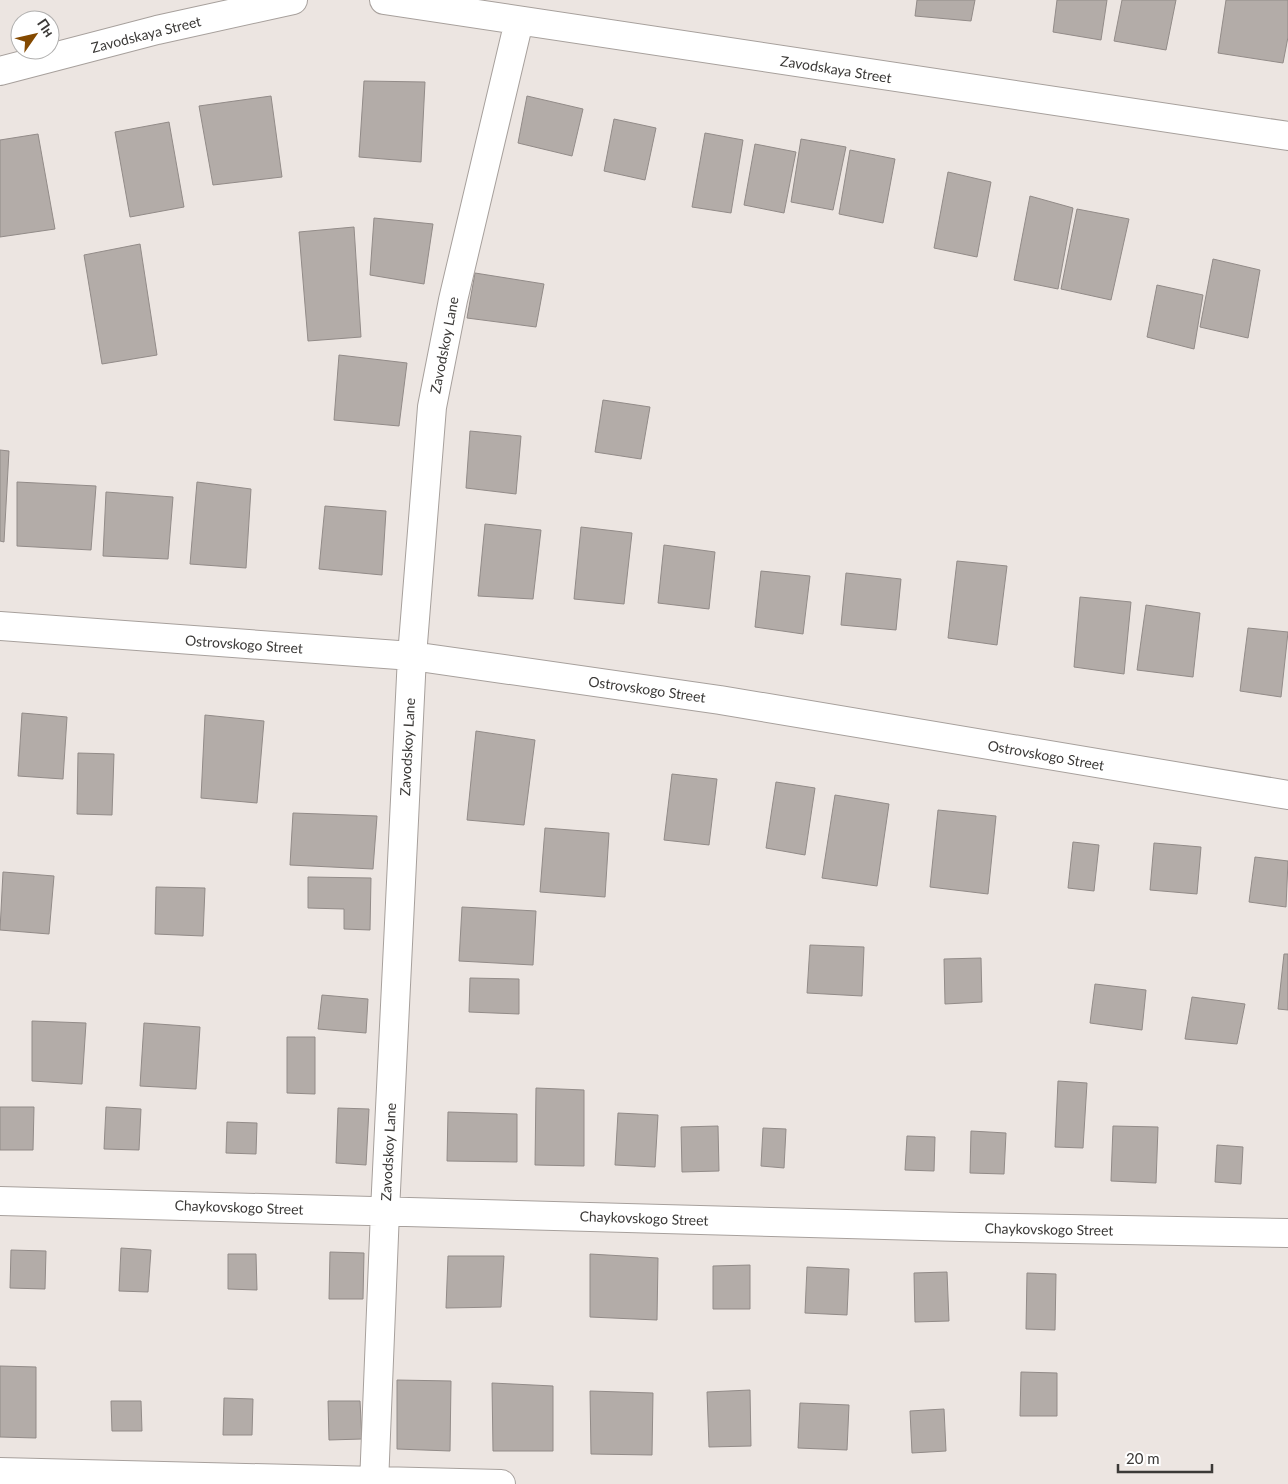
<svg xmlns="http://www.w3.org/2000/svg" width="1288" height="1484" font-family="Lato,sans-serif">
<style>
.building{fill:#b3aca8;stroke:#928b88}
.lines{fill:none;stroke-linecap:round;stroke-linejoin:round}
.minor-casing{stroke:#a7a09c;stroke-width:30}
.minor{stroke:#fff;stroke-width:28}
.labels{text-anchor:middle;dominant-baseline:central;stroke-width:4;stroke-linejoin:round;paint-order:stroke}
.street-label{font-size:14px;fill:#3b3937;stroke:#fff}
</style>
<rect width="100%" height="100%" fill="#ece5e1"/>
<path class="building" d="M917,0H975L971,21L915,16Z
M1057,0H1107L1101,40L1053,32Z
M1122,0H1176L1166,50L1114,41Z
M1226,0H1288V37L1283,63L1218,53Z
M364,81L425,82L421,162L359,157Z
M271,96L282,177L213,185L199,106Z
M527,96L583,109L572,156L518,143Z
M614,119L656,128L645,180L604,171Z
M169,122L184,207L130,217L115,132Z
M705,133L743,140L731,213L692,207Z
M38,134L55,229L0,237V140Z
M801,139L846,147L833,210L791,202Z
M755,144L796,152L784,213L744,205Z
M850,150L895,159L883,223L839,214Z
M948,172L991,182L977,257L934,248Z
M1030,196L1073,208L1058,289L1014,280Z
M1077,209L1129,219L1111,300L1061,289Z
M374,218L433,224L424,284L370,275Z
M354,227L361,337L308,341L299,232Z
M140,244L157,355L102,364L84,255Z
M1213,259L1260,270L1248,338L1200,327Z
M475,273L544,284L536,327L467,318Z
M1157,285L1203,295L1194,349L1147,337Z
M339,355L407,363L399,426L334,420Z
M603,400L650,407L641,459L595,452Z
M470,431L521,436L516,494L466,488Z
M0,450L9,451L4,542L0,541Z
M17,482L96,486L91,550L17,546Z
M197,482L251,489L246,568L190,564Z
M106,492L173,497L168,559L103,556Z
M325,506L386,511L382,575L319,569Z
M485,524L541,530L533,599L478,596Z
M581,527L632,533L624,604L574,599Z
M664,545L715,552L709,609L658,603Z
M957,561L1007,566L997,645L948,638Z
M761,571L810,576L803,634L755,627Z
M846,573L901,579L896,630L841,625Z
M1080,597L1131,602L1124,674L1074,667Z
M1146,605L1200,613L1193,677L1137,670Z
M1248,628L1288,632L1281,697L1240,691Z
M22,713L67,717L63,779L18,776Z
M205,715L264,721L257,803L201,798Z
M476,731L535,740L524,825L467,820Z
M78,753L114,754L112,815L77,814Z
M672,774L717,779L709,845L664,840Z
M776,782L815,788L805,855L766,848Z
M835,795L889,804L877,886L822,878Z
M938,810L996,816L988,894L930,887Z
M293,813L377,816L373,869L290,865Z
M545,828L609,833L605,897L540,892Z
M1073,842L1099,845L1094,891L1068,888Z
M1154,843L1201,847L1197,894L1150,890Z
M1255,857L1288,861L1286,907L1249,902Z
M3,872L54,876L49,934L0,930Z
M308,877L371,878L370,930L344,929V909L308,908Z
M156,887L205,888L203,936L155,934Z
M462,907L536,911L533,965L459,961Z
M810,945L864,947L862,996L807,993Z
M1284,954H1288V1010L1278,1009Z
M981,958L982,1002L945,1004L944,959Z
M470,978L519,979V1014L469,1012Z
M1095,984L1146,990L1142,1030L1090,1023Z
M322,995L368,999L366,1033L318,1029Z
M1192,997L1245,1004L1237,1044L1185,1039Z
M32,1021L86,1023L82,1084L32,1081Z
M144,1023L200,1027L196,1089L140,1086Z
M287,1037H315V1094L287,1093Z
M1058,1081L1087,1083L1083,1148L1055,1147Z
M536,1088L584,1090V1166L535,1165Z
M0,1107H34L33,1150H0Z
M106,1107L141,1109L139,1150L104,1149Z
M338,1108L369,1109L366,1165L336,1163Z
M448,1112L517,1114V1162L447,1161Z
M618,1113L658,1115L655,1167L615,1165Z
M227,1122L257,1123L256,1154L226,1153Z
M718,1126L719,1171L682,1172L681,1127Z
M1113,1126L1158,1127L1156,1183L1111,1181Z
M763,1128L786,1129L784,1168L761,1166Z
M971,1131L1006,1133L1004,1174L970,1173Z
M907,1136L935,1137L934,1171L905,1170Z
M1217,1145L1243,1147L1241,1184L1215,1182Z
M121,1248L151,1250L148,1292L119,1291Z
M11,1250L46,1251L45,1289L10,1288Z
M330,1252L364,1253L363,1299H329Z
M228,1254H256L257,1290L228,1289Z
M590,1254L658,1258L657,1320L590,1317Z
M448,1256H504L501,1307L446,1308Z
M750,1265V1309H713V1266Z
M807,1267L849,1269L847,1315L805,1313Z
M947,1272L949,1321L915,1322L914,1273Z
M1027,1273L1056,1274L1055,1330L1026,1329Z
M0,1366L36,1367V1438L0,1437Z
M1021,1372L1057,1373V1416H1020Z
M397,1380L451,1381L450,1451L397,1449Z
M492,1383L553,1386V1451H493Z
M750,1390L751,1446L709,1447L707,1392Z
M590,1391L653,1393L652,1455L591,1454Z
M224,1398L253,1399L252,1435H223Z
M111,1401H141L142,1431H112Z
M328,1401H360L362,1439L329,1440Z
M800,1403L849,1405L847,1450L798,1448Z
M944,1409L946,1451L912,1453L910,1411Z"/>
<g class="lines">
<defs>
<path id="minor" d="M384,0L1288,136
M0,71L157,30L293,0
M0,626L412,656L720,700L1288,795
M0,1201L960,1227L1288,1233
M0,1472L501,1484
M374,1484L385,1211L412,656L432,407L453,300L519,21"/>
</defs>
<use href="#minor" class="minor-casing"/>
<use href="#minor" class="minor"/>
</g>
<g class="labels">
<g class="street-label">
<text transform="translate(146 34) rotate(-14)">Zavodskaya Street</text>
<text transform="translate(836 69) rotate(9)">Zavodskaya Street</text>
<text transform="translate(444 345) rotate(-79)">Zavodskoy Lane</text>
<text transform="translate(244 644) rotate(4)">Ostrovskogo Street</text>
<text transform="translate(647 689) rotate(8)">Ostrovskogo Street</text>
<text transform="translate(407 747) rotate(-87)">Zavodskoy Lane</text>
<text transform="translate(1046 755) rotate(10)">Ostrovskogo Street</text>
<text transform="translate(388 1152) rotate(-87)">Zavodskoy Lane</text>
<text transform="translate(239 1207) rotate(2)">Chaykovskogo Street</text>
<text transform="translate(644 1218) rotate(2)">Chaykovskogo Street</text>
<text transform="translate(1049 1229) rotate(1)">Chaykovskogo Street</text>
</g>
</g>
<g transform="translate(35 35) rotate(56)"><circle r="24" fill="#ffffff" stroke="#b1b0af"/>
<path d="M0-4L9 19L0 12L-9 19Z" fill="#844900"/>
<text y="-8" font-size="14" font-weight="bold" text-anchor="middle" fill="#3b3937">Пн</text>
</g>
<path d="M1118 1464v8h94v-8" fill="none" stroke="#3b3937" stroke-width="2.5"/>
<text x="1126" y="1464" font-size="15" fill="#3b3937" stroke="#ffffff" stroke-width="4" paint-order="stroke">20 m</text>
</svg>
